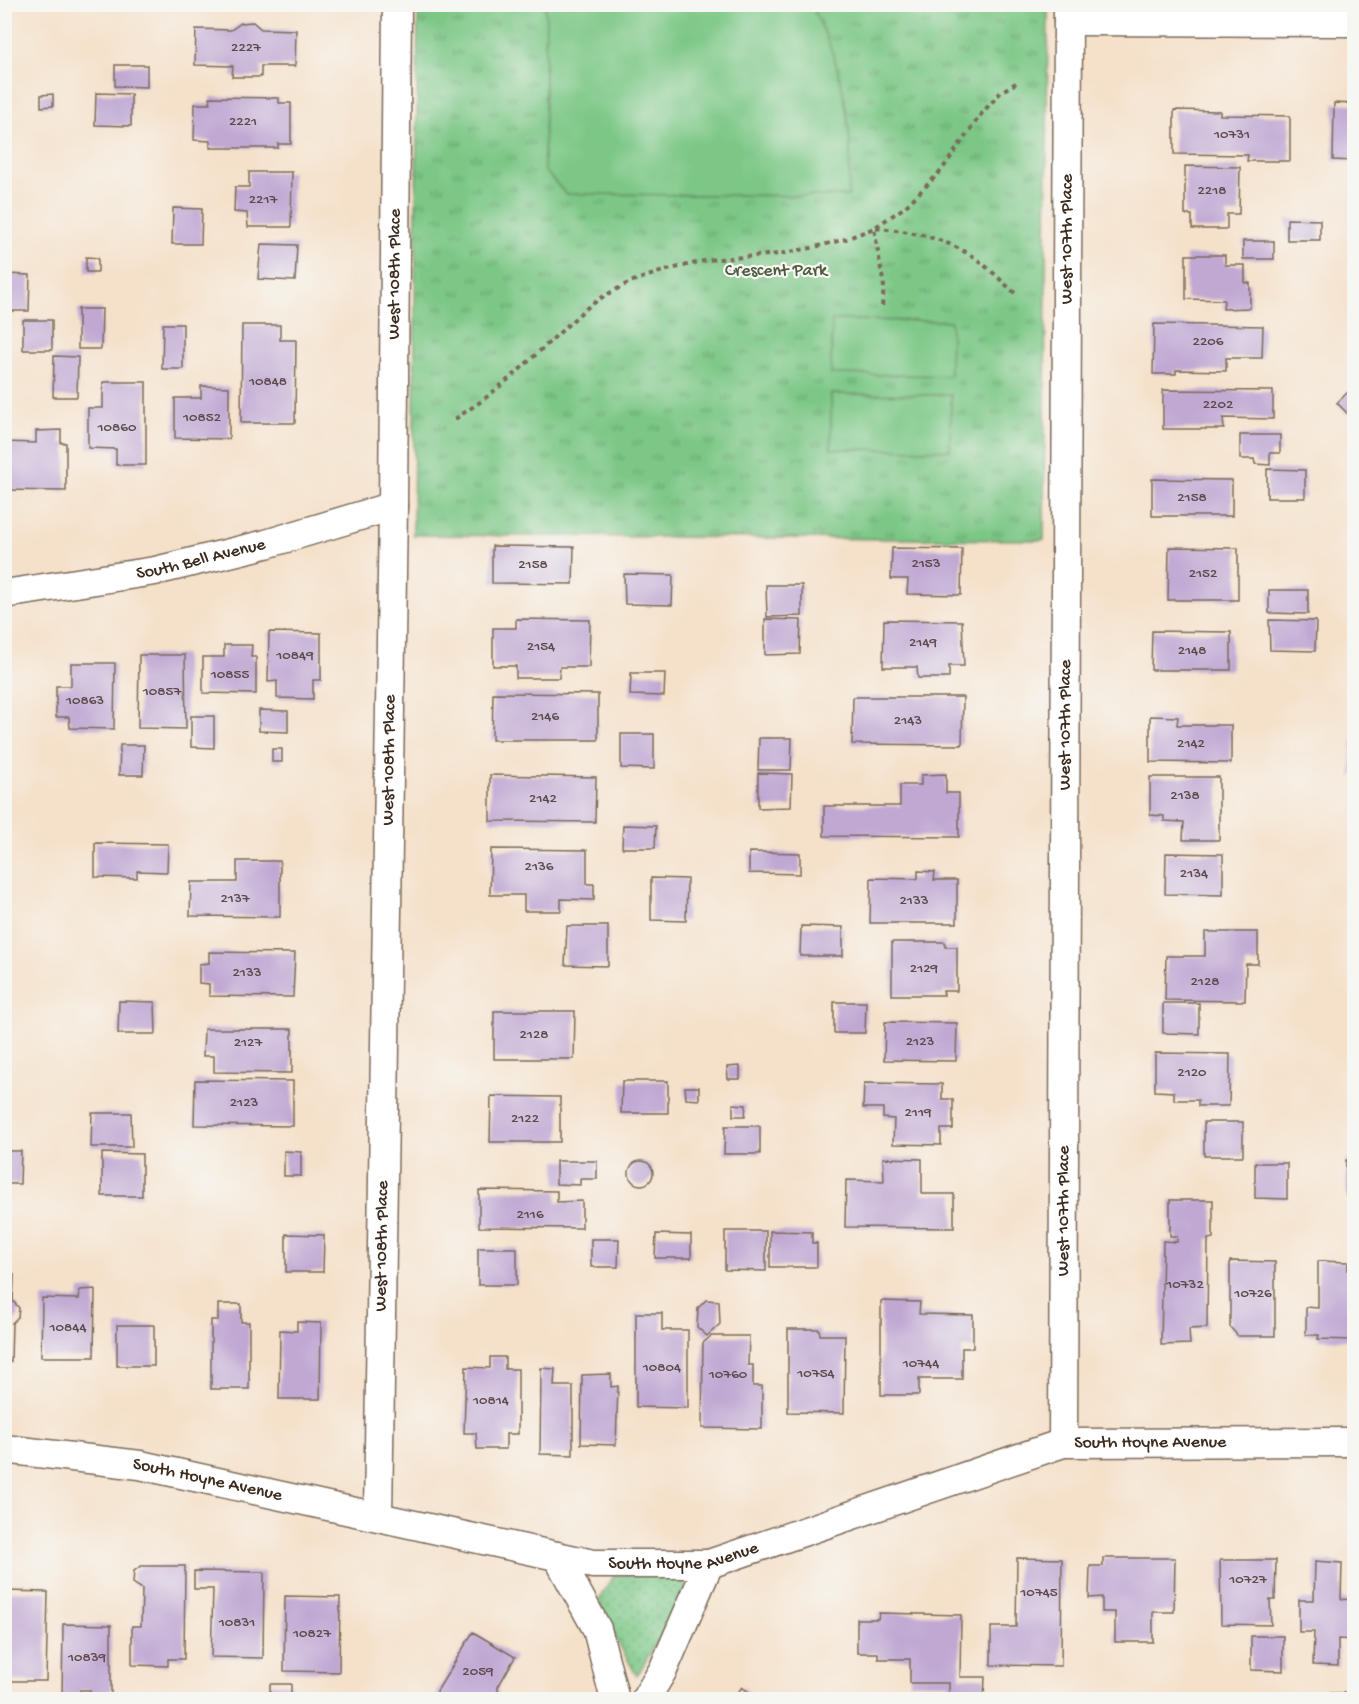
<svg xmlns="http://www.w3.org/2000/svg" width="1359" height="1704" font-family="'Gochi Hand',sans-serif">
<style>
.grass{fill:url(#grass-dots);stroke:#5b7852;stroke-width:1.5}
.park{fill:url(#park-tufts);stroke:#5b7852;stroke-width:1.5}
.pitch{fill:#7bc786;stroke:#5b7852;stroke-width:1.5}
.building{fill:#c0a8d3}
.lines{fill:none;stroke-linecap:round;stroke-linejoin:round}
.street-casing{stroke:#7c6a5a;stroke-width:31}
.path{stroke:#7c6a5a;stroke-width:4;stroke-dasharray:4.5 4.5;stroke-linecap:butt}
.street{stroke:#fff;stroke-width:28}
.labels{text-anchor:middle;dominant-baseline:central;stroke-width:4.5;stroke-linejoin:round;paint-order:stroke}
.number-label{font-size:15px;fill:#5c4a4b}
.street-label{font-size:18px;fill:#3b2a1e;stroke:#f6f6f2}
.park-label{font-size:18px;fill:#4e593d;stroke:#f6f6f2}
</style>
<defs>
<pattern id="grass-dots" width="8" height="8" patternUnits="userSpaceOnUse" patternTransform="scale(1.5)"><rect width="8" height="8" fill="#7bc786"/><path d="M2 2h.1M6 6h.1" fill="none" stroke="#66a26d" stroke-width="1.8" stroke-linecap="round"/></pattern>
<pattern id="park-tufts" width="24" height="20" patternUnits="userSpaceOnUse" patternTransform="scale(1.5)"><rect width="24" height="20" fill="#7bc786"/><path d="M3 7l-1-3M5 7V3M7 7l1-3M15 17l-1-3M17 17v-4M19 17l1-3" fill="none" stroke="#66a26d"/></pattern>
</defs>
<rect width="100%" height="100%" fill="#f6f6f2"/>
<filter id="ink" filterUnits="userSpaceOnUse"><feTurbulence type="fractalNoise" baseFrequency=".0167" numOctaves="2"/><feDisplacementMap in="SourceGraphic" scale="12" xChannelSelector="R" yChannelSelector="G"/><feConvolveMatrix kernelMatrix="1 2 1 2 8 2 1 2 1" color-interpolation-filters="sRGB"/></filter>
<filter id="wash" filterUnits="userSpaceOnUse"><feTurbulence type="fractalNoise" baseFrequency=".008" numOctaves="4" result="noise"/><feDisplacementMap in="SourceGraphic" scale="24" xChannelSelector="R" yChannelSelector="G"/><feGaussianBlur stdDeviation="1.35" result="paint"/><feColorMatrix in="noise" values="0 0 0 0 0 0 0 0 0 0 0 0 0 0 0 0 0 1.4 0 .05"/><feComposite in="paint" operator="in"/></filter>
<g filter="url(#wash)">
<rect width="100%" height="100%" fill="#f5e1ca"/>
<path class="grass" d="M614,1575H681L686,1591L637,1676L608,1625L599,1599Z"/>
<path class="park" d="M418,5H1048L1044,540L413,535Z"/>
<path class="pitch" d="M546,5H811C834,47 847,95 850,144C850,161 849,179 848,196L566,194L544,170Z
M832,320L951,321L950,376L831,374Z
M831,394L951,395L950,450L831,449Z"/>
<g id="blocks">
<path class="building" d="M253,22L261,29L296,30L295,66H261V77H232L233,66L195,65L196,29L231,30L241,23Z
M115,65H147V87L115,86Z
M96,93L131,94V126L95,125Z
M53,94V106L41,107V95Z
M210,97L279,98V103H291V144H278V148H210V141L194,140L195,104H210Z
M1334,103L1354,104V161L1333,160Z
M1174,110L1220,111V115L1290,116V161H1247L1248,155L1174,154Z
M1185,166L1240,167L1239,214H1227V229H1192V215H1185Z
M249,172H292L291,227H248L247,213L234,212L235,187H249Z
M173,208L202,209L201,244H172Z
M1287,219L1320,220V240H1287Z
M1243,241H1274V259H1243Z
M261,244L297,245L295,281L258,279Z
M1186,255H1225V265H1245V283H1250V308L1223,309L1224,300L1186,299Z
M86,257L98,258V272H86Z
M4,274L30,275L29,311H4Z
M78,309H102L101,349H78Z
M23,320H52V350H23Z
M163,324H183V369H162Z
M1154,324L1263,326L1262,358H1226V371L1176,370V374H1153Z
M242,325H280V340H296L295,423H241Z
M54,356L78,357L77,397H53Z
M103,382H146V465H116V449L88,448V408H103Z
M201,386L229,387V439L175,438V398H201Z
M1163,390L1273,391V419L1223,418L1224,429H1163Z
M1348,392L1354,399V407L1348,414L1337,403Z
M61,430V443H66V491L4,490V442L36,443V431Z
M1240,435H1280V453H1270V465L1255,464L1254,459H1240Z
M1267,469L1305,470V498H1267Z
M1152,479L1232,480V516H1152Z
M492,546L574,547L573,584L492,583Z
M1169,547L1238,548V600H1168Z
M892,548L962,549L961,595L907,594L908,579H891Z
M624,574L673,575L672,605L625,604Z
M766,585H802V616L767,617Z
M1269,590H1308V614L1269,613Z
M516,619L590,620L589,667H560L559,678H516V666H493V628H516Z
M765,619L801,620L800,654L765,655Z
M884,620L962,621L964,666H949V678H918L917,667H883Z
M1269,620L1316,621L1315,651L1270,650Z
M1152,631L1231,632V670H1151Z
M269,632L321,633V680H313V699L277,698V681L268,682Z
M224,645H252L251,657H256V694L203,693V657H224Z
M139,655H185L186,729L138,728Z
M71,663H115L114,729L70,728L69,717H56V686H71Z
M631,673H665L664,696L630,695Z
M493,693L598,694V740H492Z
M853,697H963L962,745L852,744Z
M259,710L288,711V732L259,731Z
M191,716H214V748L191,747Z
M1150,716L1178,717L1177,725H1231V763L1150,762Z
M621,734H654V769L621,768Z
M759,738H792L791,770H758Z
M1352,739H1354V776H1351Z
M120,745H144L143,775H119Z
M272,749H282V762H272Z
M758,773L792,774L791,807L758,808Z
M946,774V793H959V837L824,836V806H900V785H921V775Z
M490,775L596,777L595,822L490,821Z
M1150,777H1219V840H1183L1184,822L1164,821V816L1150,815Z
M623,825L656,826L655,848H622Z
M95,843L168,844L167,872L137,871V878L95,877Z
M491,849L587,850V884H594V900L561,899V911H524V895H490Z
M749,852L800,853V874L749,873Z
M1166,853L1223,854V895L1165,894Z
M237,861H280V917L190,916L191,882H237Z
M918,871L935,872L934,880H957V923H870L871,878L918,879Z
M651,878L687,879L686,921L651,920Z
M567,926H608V966L565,965Z
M801,926L843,927V956H800Z
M1205,932H1258V964H1246L1245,1001L1165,1000L1166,956H1205Z
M892,942H945V947H957V991H943L944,995H892Z
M209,952L295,953L293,997L209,996V984L199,983V964L209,963Z
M119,1001L155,1002L156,1034H118Z
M834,1002H866L865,1033H834Z
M1163,1003H1199V1034L1163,1033Z
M494,1011H575L574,1059H494Z
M885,1022L957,1023L956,1061L884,1060Z
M204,1029H292V1073L214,1072V1056H203Z
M1155,1053L1230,1054L1229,1106H1198V1100H1174V1092L1155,1091Z
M740,1066V1079H728L727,1067Z
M195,1080L293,1081V1126L194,1125Z
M622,1081H668V1113H621Z
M864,1083L942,1084V1099H953V1129H941V1145L893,1144L894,1119L883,1118V1108H863Z
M685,1087H699V1100L686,1099Z
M491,1096L560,1097V1142H490Z
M733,1104L746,1105L745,1116H733Z
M92,1113H131L132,1147H91Z
M1204,1122H1243V1156H1204Z
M725,1126H760V1154H724Z
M4,1151H21L20,1184H4Z
M284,1151L301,1152V1176H284Z
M102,1153L142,1154V1196H102Z
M883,1158L922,1159V1194H954V1228L845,1227L846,1180L884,1181Z
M1346,1160H1354V1197L1346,1196Z
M629 1173a12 12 0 1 1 24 0a12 12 0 1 1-24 0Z
M556,1161H597V1179H580V1185L556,1184Z
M1255,1163H1287V1199L1255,1198Z
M479,1190L557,1191V1202L582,1201V1228L479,1227Z
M1170,1200H1213V1238L1208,1239L1207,1328L1189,1329L1190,1344L1161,1345L1163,1241L1177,1242V1236H1170Z
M725,1231H766V1271L725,1270Z
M770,1231L812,1232V1243H817V1267H770Z
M286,1234L324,1235L323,1272H286Z
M656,1234L691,1235V1258H655Z
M591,1239H619L618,1267H591Z
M478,1248H517V1285H478Z
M1230,1261L1275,1262V1336H1238L1230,1327Z
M1318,1261L1348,1262V1270H1354V1340L1318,1339L1319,1335H1306V1307L1318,1308Z
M4,1275H14L13,1301L19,1308L18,1317L12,1323L11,1362H4Z
M95,1289L94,1357H41L42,1298L79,1299L80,1290Z
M706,1300L719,1301L720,1324L707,1336L697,1327L698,1308Z
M881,1301L920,1302L919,1314L973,1315V1348H962V1379H919V1395H881Z
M218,1304H241V1322H249V1389H211V1320H218Z
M636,1313H662V1330H688V1408L636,1407Z
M297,1322L321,1323L320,1399H279L280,1330L297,1331Z
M117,1325H154V1366H117Z
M788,1329H819L820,1335H845L844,1413L788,1412Z
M711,1336H749L748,1365H753V1386H762V1429L702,1428L703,1343Z
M490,1357H505V1369H518V1434H506V1449H477L476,1433H464L466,1367L490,1368Z
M541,1368L555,1369L554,1386H573V1455L540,1454Z
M611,1374V1387L618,1386L616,1445L581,1444L582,1375Z
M1017,1558L1062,1559L1061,1666L991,1665V1627H1016Z
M1103,1558H1175L1174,1612H1153V1642H1115V1612H1102V1597L1089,1598L1090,1566H1103Z
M1220,1560H1276L1275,1600H1270L1271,1625L1221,1624Z
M1315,1561L1342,1563L1341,1599L1354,1600V1640L1338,1639V1666L1313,1665L1314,1632H1299V1600H1314Z
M141,1566H185L184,1659H168V1666L132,1665V1626H141L142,1589L133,1583L134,1571Z
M194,1571L264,1572L263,1658L211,1657L213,1589H194Z
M4,1591L48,1592L46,1681H4Z
M285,1596L340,1597L339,1672L284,1671Z
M879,1613L961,1615L960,1677H985L984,1700H949V1683H910V1659H878V1653H857V1619H878Z
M63,1624L111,1625V1700H90V1690H80V1700H62Z
M473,1632L515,1657L498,1687V1700H437V1691Z
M1251,1636H1283V1671L1251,1670Z
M270,1684H291V1700H270Z
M742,1687L759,1700H732Z
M1328,1693H1354V1700H1328Z"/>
</g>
</g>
<g filter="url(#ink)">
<use href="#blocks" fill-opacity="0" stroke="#7c6a5a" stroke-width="1.5"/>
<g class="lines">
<defs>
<g id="street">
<path d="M1068,21L1354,22"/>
<path id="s1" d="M4,594L155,571L266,544L393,506"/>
<path id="s2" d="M1063,1443L1068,4"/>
<path id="s3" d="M4,1449L140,1465L593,1564H709L1063,1443L1354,1442"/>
<path id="s4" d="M378,1516L393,506L397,4"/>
<path d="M557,1556L597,1629L615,1700"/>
<path d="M645,1700L663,1670L709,1564"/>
</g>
</defs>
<use href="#street" class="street-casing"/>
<path class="path" d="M882,306L884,287L874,228C906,230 937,236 965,252C984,262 1000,280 1016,294
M455,419L483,400L516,373L584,310L604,296L630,282L663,271L708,260L779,254L811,248L846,239L874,228L905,207L941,171L982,113L1002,91L1018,82"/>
<use href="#street" class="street"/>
</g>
</g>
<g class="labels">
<g class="number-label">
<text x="246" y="48">2227</text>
<text x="243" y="122">2221</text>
<text x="1232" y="135">10731</text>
<text x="1212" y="191">2218</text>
<text x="263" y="200">2217</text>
<text x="1208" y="342">2206</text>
<text x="268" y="382">10848</text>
<text x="1218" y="405">2202</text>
<text x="202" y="418">10852</text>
<text x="117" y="428">10860</text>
<text x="1192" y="498">2158</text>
<text x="926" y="564">2153</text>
<text x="533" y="565">2158</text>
<text x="1203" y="574">2152</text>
<text x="923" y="643">2149</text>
<text x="541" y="647">2154</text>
<text x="1192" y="651">2148</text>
<text x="295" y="656">10849</text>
<text x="230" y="675">10855</text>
<text x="162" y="692">10857</text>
<text x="85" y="701">10863</text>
<text x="545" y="717">2146</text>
<text x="908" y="721">2143</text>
<text x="1191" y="744">2142</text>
<text x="1185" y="796">2138</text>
<text x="543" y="799">2142</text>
<text x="539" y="867">2136</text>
<text x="1194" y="874">2134</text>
<text x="235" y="899">2137</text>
<text x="914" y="901">2133</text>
<text x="924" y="969">2129</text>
<text x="247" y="973">2133</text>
<text x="1205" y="982">2128</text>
<text x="534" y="1035">2128</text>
<text x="920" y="1042">2123</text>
<text x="248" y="1043">2127</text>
<text x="1192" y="1073">2120</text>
<text x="244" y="1103">2123</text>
<text x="918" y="1113">2119</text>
<text x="525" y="1119">2122</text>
<text x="530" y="1215">2116</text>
<text x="1185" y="1285">10732</text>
<text x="1253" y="1294">10726</text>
<text x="68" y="1328">10844</text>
<text x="921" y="1364">10744</text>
<text x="662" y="1368">10804</text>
<text x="816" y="1374">10754</text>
<text x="728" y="1375">10760</text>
<text x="491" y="1401">10814</text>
<text x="1248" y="1580">10727</text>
<text x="1039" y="1593">10745</text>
<text x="237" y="1623">10831</text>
<text x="312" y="1634">10827</text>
<text x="87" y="1658">10839</text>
<text x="478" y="1672">2059</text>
</g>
<g class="street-label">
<text stroke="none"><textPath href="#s2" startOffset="1204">West 107th Place</textPath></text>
<text stroke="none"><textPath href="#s4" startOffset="1242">West 108th Place</textPath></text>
<text stroke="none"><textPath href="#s1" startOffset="200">South Bell Avenue</textPath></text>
<text stroke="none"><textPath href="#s2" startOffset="718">West 107th Place</textPath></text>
<text stroke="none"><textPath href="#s4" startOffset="756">West 108th Place</textPath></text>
<text stroke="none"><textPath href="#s2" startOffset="232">West 107th Place</textPath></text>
<text stroke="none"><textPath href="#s4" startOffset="270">West 108th Place</textPath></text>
<text stroke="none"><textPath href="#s3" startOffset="1178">South Hoyne Avenue</textPath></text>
<text stroke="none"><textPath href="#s3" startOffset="206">South Hoyne Avenue</textPath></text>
<text stroke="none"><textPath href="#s3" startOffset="692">South Hoyne Avenue</textPath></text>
</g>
<g class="park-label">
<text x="776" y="271">Crescent Park</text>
</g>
</g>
<rect width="1359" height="1704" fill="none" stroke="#f6f6f2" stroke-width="24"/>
</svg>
